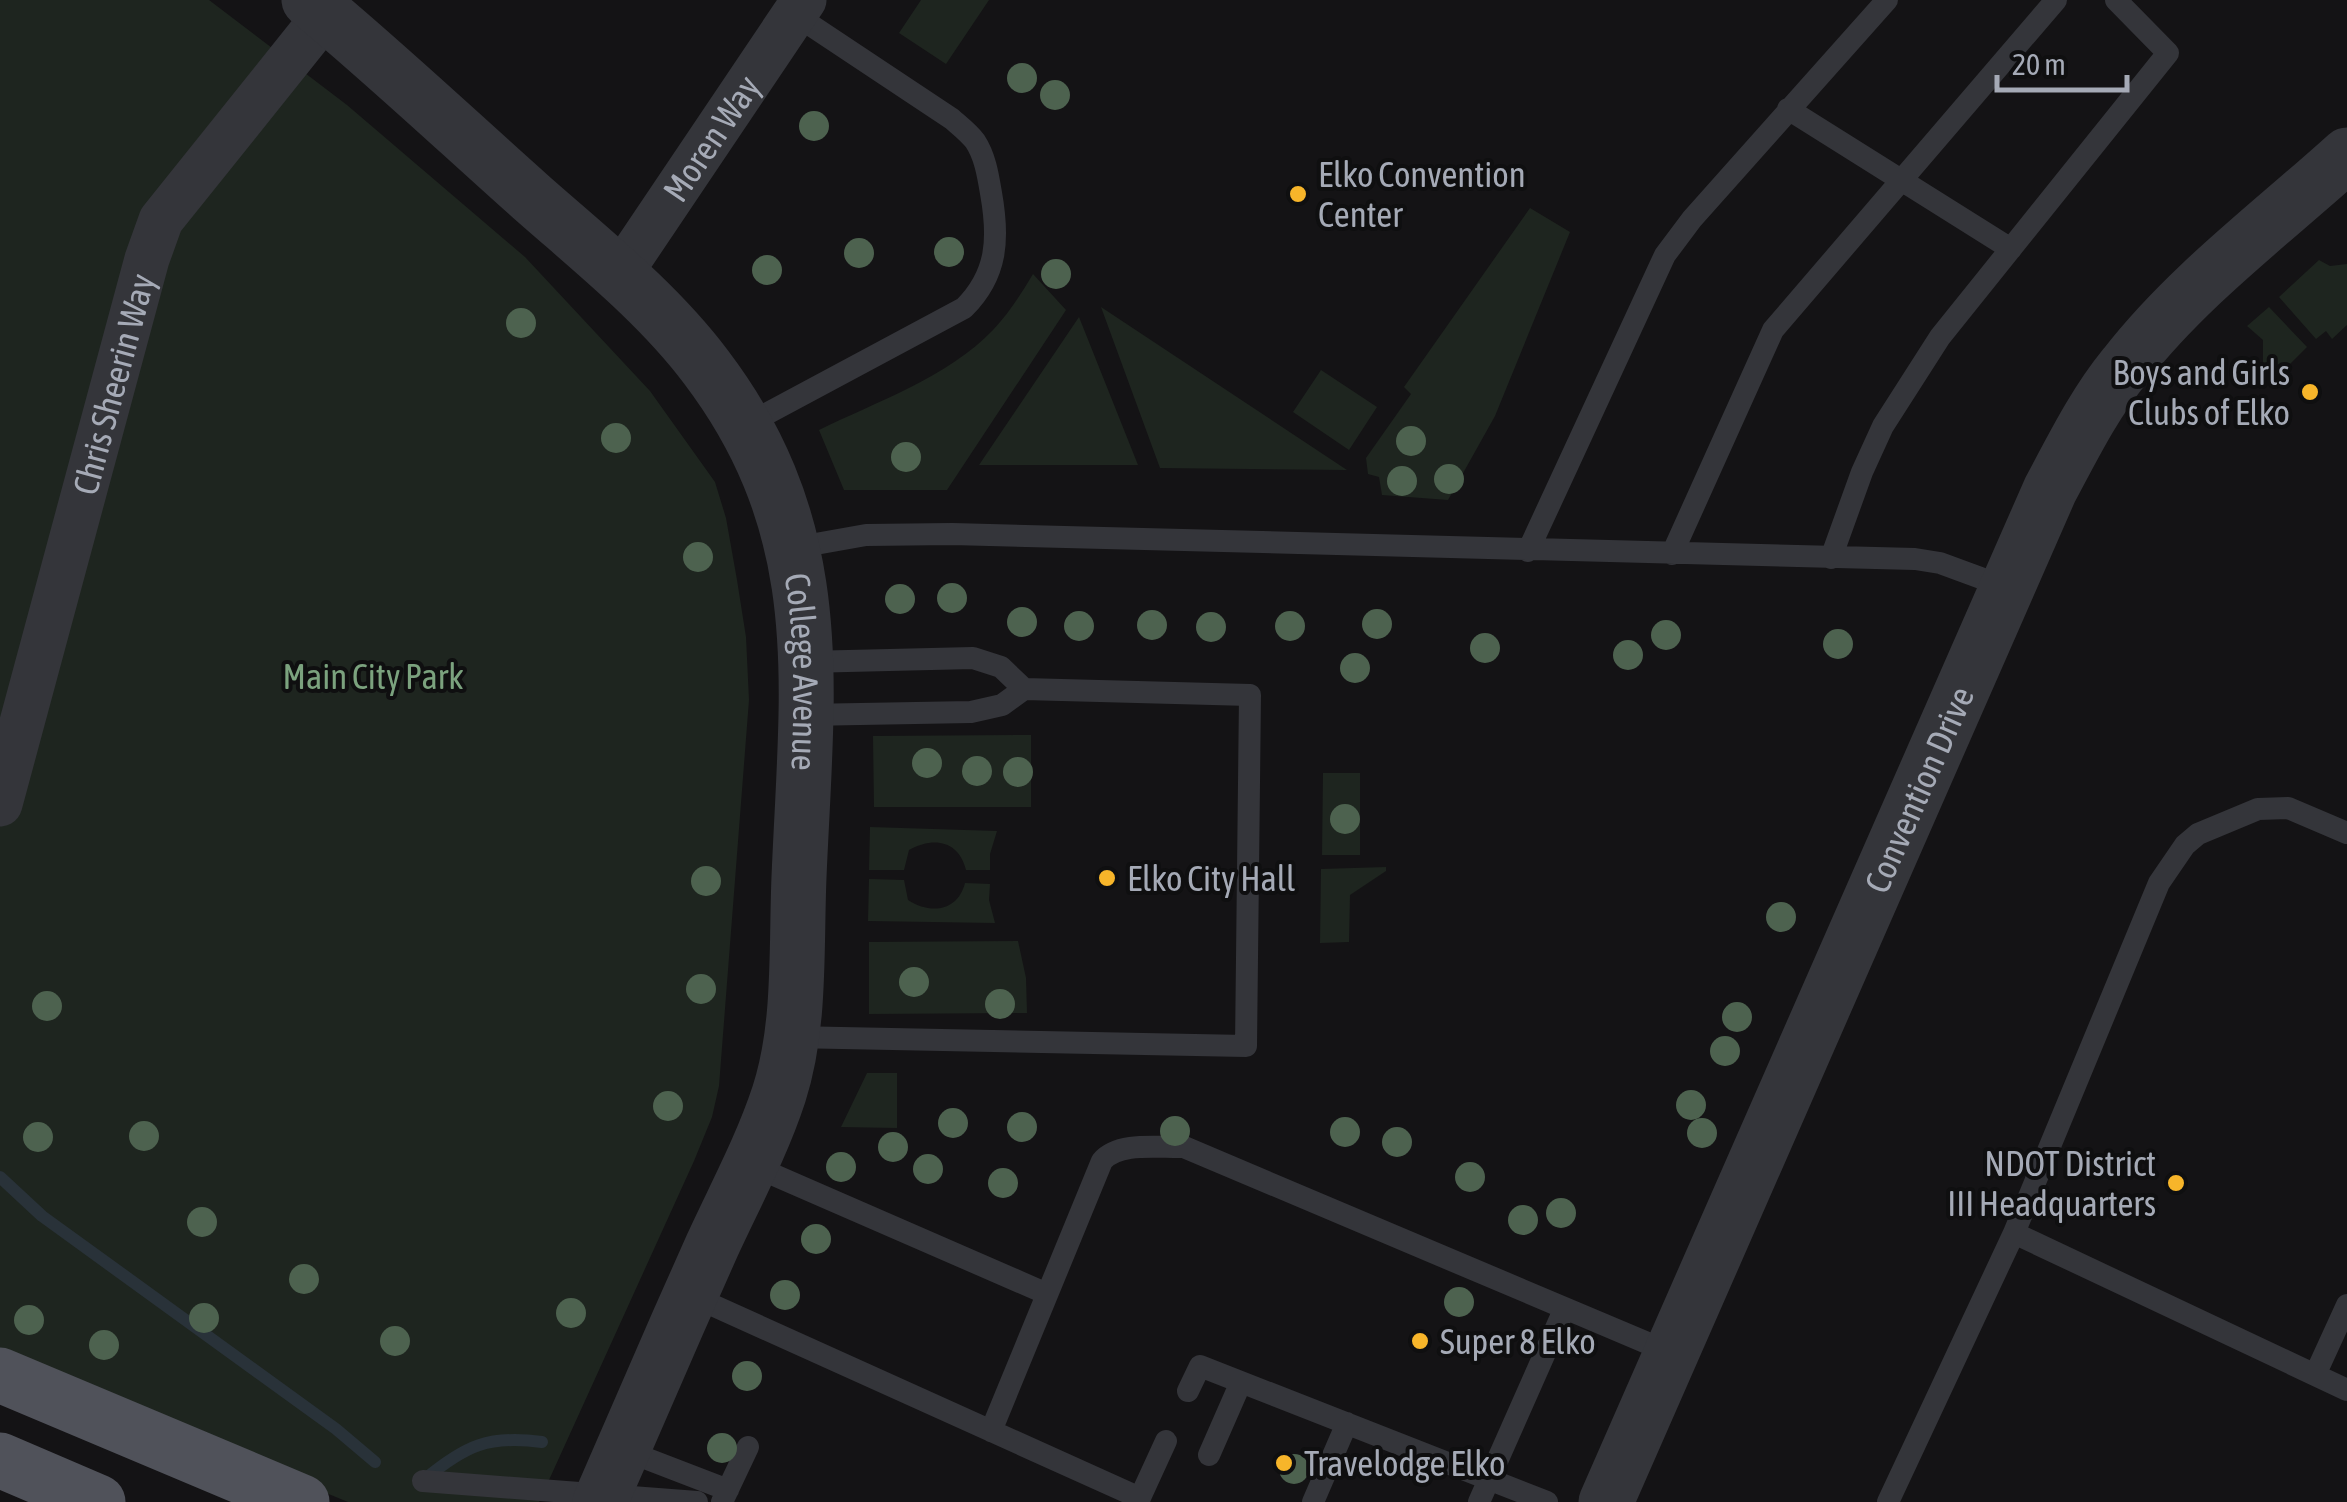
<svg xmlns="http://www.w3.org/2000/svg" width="2347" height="1502" font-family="'Asap Condensed',sans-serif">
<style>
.green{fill:#1e251f}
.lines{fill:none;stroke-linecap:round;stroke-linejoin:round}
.stream{stroke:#293239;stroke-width:12}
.service{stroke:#34353a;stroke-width:22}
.minor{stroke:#34353a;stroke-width:45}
.tertiary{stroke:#34353a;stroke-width:55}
.primary{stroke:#50525a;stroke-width:55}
.tree{fill:#4d624f}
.poi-dot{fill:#f7b52a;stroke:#0f0f10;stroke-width:4}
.labels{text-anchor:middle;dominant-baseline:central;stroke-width:8;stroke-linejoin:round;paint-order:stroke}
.street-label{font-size:35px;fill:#a5aab6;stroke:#0f0f10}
.poi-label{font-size:35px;fill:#a5aab6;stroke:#0f0f10;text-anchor:start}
.park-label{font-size:35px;fill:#7ba27e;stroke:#0f0f10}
</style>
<rect width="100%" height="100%" fill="#141315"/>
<path class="green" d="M0,0H209L347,105L525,257L650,391L715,482L726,518L737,580L746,637L749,700L719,1086L712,1117L694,1161L539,1502H348L0,1359Z
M921,0H989L946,64L899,33Z
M1530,208L1570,232L1495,416L1448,500L1382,495L1379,477L1368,474L1366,458L1411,394L1404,387Z
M2319,260L2330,266L2347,264V325L2332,339L2326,331L2316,339L2279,297Z
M1033,274L1066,310L947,490H844L819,430C876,402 948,377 993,330C1009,313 1021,294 1033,274Z
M1101,307L1347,470H1348L1160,468Z
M2269,307L2307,347L2269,385L2263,374V340L2247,326Z
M1079,317L1138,465H979Z
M1321,370L1377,407L1349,450L1293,412Z
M1031,735V807H874L873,736Z
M1323,773H1360V855H1322Z
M870,827L997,831L990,854V870H966C959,841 934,836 909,850L904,870H869Z
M1386,867V871L1350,895L1349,942L1320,943L1321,869Z
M869,879L904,880L908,900C931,915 958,911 965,883L990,884L989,900L995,923L868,921Z
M1018,941L1026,978L1027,1013L869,1014V942Z
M867,1073H897V1128L841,1127Z"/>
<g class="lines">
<path class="stream" d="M0,1177L42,1216L336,1429L375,1462
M425,1479C466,1445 489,1435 542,1442"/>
<path class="service" d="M1788,109L2011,249
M744,426L964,308C998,274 999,238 991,193C988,175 985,156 975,141C969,133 960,126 952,119L794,14
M793,548L866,535L952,534L1915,559L1940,563L2008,588
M1528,551L1665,255L1692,219L1887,0
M1672,554L1773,330L2056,0
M1831,558L1862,472L1883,426L1940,337L2168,53L2116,0
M806,662L973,658L1001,667L1024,689
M791,1037L1246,1046L1250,695L1024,689L1002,705L971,712L805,715
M749,1164L1045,1293
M2014,1233L2347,1390
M690,1295L1140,1498
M2315,1375L2347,1305
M1188,1391L1200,1366L1547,1502
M991,1431L1102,1161C1119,1141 1160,1148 1184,1147L1671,1353
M624,1450L728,1490
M1209,1455L1241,1382
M423,1481L697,1502
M722,1502L748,1447
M1138,1502L1166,1441
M1313,1502L1347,1423
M1479,1502L1564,1310
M1888,1502L2014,1233L2159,883L2185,845L2198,834L2258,809L2288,808L2347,833"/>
<g class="minor">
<path id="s1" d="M619,275L804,0"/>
<path id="s2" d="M0,804L147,259L161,220L326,14"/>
</g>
<g class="tertiary">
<path id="s3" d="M309,0C385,63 457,131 531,197C591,250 658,303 706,367C831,532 807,685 799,877C796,949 801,1026 779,1094C762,1146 735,1196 712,1246C674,1331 637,1416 600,1502"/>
<path id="s4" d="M1606,1502L2050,490C2073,447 2094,404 2125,366C2187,286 2272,223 2347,155"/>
</g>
<path class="primary" d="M0,1375L302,1502
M0,1460L98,1502"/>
</g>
<g class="tree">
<circle cx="1022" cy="78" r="15"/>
<circle cx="1055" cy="95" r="15"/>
<circle cx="814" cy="126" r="15"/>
<circle cx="949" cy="252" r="15"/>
<circle cx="859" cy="253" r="15"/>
<circle cx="767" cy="270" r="15"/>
<circle cx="1056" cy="274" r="15"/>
<circle cx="521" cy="323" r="15"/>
<circle cx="616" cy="438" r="15"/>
<circle cx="1411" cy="441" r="15"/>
<circle cx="906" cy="457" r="15"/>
<circle cx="1449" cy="479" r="15"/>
<circle cx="1402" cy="481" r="15"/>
<circle cx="698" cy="557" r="15"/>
<circle cx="952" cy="598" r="15"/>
<circle cx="900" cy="599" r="15"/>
<circle cx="1022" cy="622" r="15"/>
<circle cx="1377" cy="624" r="15"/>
<circle cx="1152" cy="625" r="15"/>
<circle cx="1079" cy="626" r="15"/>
<circle cx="1290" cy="626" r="15"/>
<circle cx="1211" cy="627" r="15"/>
<circle cx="1666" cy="635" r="15"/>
<circle cx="1838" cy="644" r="15"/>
<circle cx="1485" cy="648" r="15"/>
<circle cx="1628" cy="655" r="15"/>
<circle cx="1355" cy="668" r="15"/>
<circle cx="927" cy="763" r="15"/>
<circle cx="977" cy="771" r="15"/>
<circle cx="1018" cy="772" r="15"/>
<circle cx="1345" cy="819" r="15"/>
<circle cx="706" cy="881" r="15"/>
<circle cx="1781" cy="917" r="15"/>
<circle cx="914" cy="982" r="15"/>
<circle cx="701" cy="989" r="15"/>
<circle cx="1000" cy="1004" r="15"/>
<circle cx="47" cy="1006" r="15"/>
<circle cx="1737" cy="1017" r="15"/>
<circle cx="1725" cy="1051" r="15"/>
<circle cx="1691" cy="1105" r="15"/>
<circle cx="668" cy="1106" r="15"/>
<circle cx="953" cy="1123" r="15"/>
<circle cx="1022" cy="1127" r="15"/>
<circle cx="1175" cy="1131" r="15"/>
<circle cx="1345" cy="1132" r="15"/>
<circle cx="1702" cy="1133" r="15"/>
<circle cx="144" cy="1136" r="15"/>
<circle cx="38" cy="1137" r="15"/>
<circle cx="1397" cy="1142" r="15"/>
<circle cx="893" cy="1147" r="15"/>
<circle cx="841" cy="1167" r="15"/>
<circle cx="928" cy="1169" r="15"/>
<circle cx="1470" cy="1177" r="15"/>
<circle cx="1003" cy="1183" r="15"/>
<circle cx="1561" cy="1213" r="15"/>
<circle cx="1523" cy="1220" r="15"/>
<circle cx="202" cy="1222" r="15"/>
<circle cx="816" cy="1239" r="15"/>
<circle cx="304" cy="1279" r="15"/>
<circle cx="785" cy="1295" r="15"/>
<circle cx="1459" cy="1302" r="15"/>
<circle cx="571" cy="1313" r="15"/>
<circle cx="204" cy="1318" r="15"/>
<circle cx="29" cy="1320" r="15"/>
<circle cx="395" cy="1341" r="15"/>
<circle cx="104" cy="1345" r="15"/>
<circle cx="747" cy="1376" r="15"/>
<circle cx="722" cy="1448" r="15"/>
<circle cx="1294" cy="1469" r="15"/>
</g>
<g class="poi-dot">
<circle cx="1298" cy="194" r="10"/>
<circle cx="2310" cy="392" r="10"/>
<circle cx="1107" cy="878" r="10"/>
<circle cx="2176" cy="1183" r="10"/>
<circle cx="1420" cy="1341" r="10"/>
<circle cx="1284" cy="1463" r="10"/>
</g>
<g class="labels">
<g class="street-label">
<text stroke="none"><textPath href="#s1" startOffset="165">Moren Way</textPath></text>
<text stroke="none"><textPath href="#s2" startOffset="435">Chris Sheerin Way</textPath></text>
<text stroke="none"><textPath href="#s3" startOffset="868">College Avenue</textPath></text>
<text stroke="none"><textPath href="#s4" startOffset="778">Convention Drive</textPath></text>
</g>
<g class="poi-label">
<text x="1318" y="174">Elko Convention<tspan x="1318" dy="40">Center</tspan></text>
<text x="2290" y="372" text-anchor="end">Boys and Girls<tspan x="2290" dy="40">Clubs of Elko</tspan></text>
<text x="1127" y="878">Elko City Hall</text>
<text x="2156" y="1163" text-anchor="end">NDOT District<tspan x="2156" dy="40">III Headquarters</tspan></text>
<text x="1440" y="1341">Super 8 Elko</text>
<text x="1304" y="1463">Travelodge Elko</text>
</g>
<g class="park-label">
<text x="373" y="676">Main City Park</text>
</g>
</g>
<path d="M1997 75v15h130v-15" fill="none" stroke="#a5aab6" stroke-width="5"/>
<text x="2012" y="75" font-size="30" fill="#a5aab6" stroke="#0f0f10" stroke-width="8" paint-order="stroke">20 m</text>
</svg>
